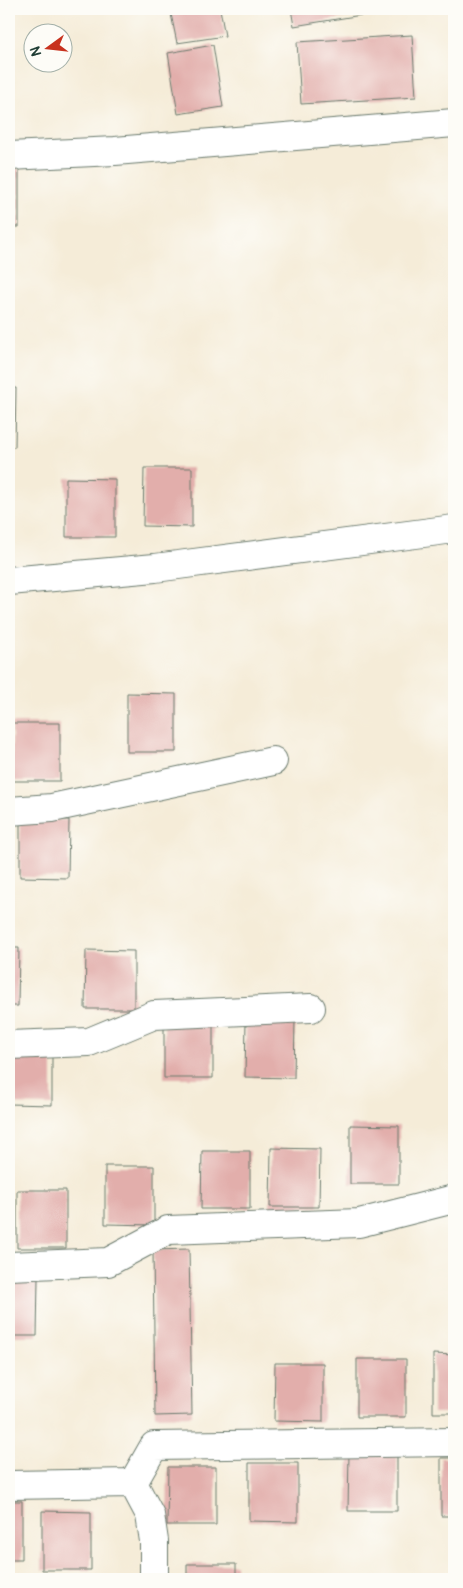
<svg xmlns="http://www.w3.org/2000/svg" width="463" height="1588" font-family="Pangolin,sans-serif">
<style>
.building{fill:#e2aeab}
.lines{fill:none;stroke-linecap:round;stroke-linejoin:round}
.minor-casing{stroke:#6a7a6d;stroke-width:30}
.minor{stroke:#fff;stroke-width:28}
</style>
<rect width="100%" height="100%" fill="#fdfcf7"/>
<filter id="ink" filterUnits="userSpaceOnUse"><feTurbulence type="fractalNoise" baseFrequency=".02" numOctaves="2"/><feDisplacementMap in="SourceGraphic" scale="10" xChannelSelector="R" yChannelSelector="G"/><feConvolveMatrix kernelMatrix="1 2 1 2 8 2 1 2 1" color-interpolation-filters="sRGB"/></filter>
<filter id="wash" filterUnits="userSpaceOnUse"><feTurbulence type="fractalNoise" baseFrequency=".0096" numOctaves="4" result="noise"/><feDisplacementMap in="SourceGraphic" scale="20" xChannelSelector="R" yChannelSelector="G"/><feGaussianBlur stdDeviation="1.12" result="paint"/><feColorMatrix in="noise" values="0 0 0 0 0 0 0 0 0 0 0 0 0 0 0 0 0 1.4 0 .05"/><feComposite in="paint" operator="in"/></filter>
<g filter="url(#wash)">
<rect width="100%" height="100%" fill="#f5ecd8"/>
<g id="blocks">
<path class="building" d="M170,9H220L225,36L177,43Z
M291,9H379L380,12L294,26Z
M412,35L416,97L301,104L297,42Z
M213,45L223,107L178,114L168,53Z
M9,169H19V227H9Z
M9,388H16L15,447H9Z
M144,468H192V527L143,526Z
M66,478L115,479V537H66Z
M127,693L176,694V752H127Z
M12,723H60V781H12Z
M20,819L69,820L68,878L20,877Z
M9,948H19L18,1006H9Z
M86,950L134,951V1009H85Z
M246,1019H295L294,1078L245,1077Z
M164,1020H213V1078H164Z
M9,1046H52V1105L9,1104Z
M350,1125L399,1126V1184H350Z
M271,1148L320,1149L319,1207H270Z
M202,1151H250V1209H201Z
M105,1166H154V1225L105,1224Z
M17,1190H66V1248H17Z
M189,1249L192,1415L155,1416L153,1250Z
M9,1278H38L37,1336H9Z
M433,1354L454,1355V1413H433Z
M357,1359H406V1417H357Z
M275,1363H323V1422L274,1421Z
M349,1452L397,1453V1511H348Z
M441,1458H454V1516H441Z
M249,1463H298V1522L249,1521Z
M168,1467H216V1525H167Z
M9,1501H22V1560H9Z
M42,1511L91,1512V1570H42Z
M187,1564H236V1579H187Z"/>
</g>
</g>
<g filter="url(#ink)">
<use href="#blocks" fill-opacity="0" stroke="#6a7a6d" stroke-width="1"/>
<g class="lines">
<defs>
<path id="minor" d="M9,156L115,151L454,123
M9,581L155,568L454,529
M9,811L52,808L273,761
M9,1045L89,1042L154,1015L311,1008
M9,1266L108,1262L168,1230L359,1223L454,1199
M133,1483L150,1515L154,1541V1579
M9,1485L133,1483L154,1446L454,1442"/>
</defs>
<use href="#minor" class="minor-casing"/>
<use href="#minor" class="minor"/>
</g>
</g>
<rect width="463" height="1588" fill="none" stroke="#fdfcf7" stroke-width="30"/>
<g transform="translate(48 48) rotate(255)"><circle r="24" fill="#fdfcf7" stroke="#a4b0a9"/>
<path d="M0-4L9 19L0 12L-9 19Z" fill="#c8321e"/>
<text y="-8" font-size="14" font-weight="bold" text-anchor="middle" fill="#1f3d34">N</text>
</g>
</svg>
